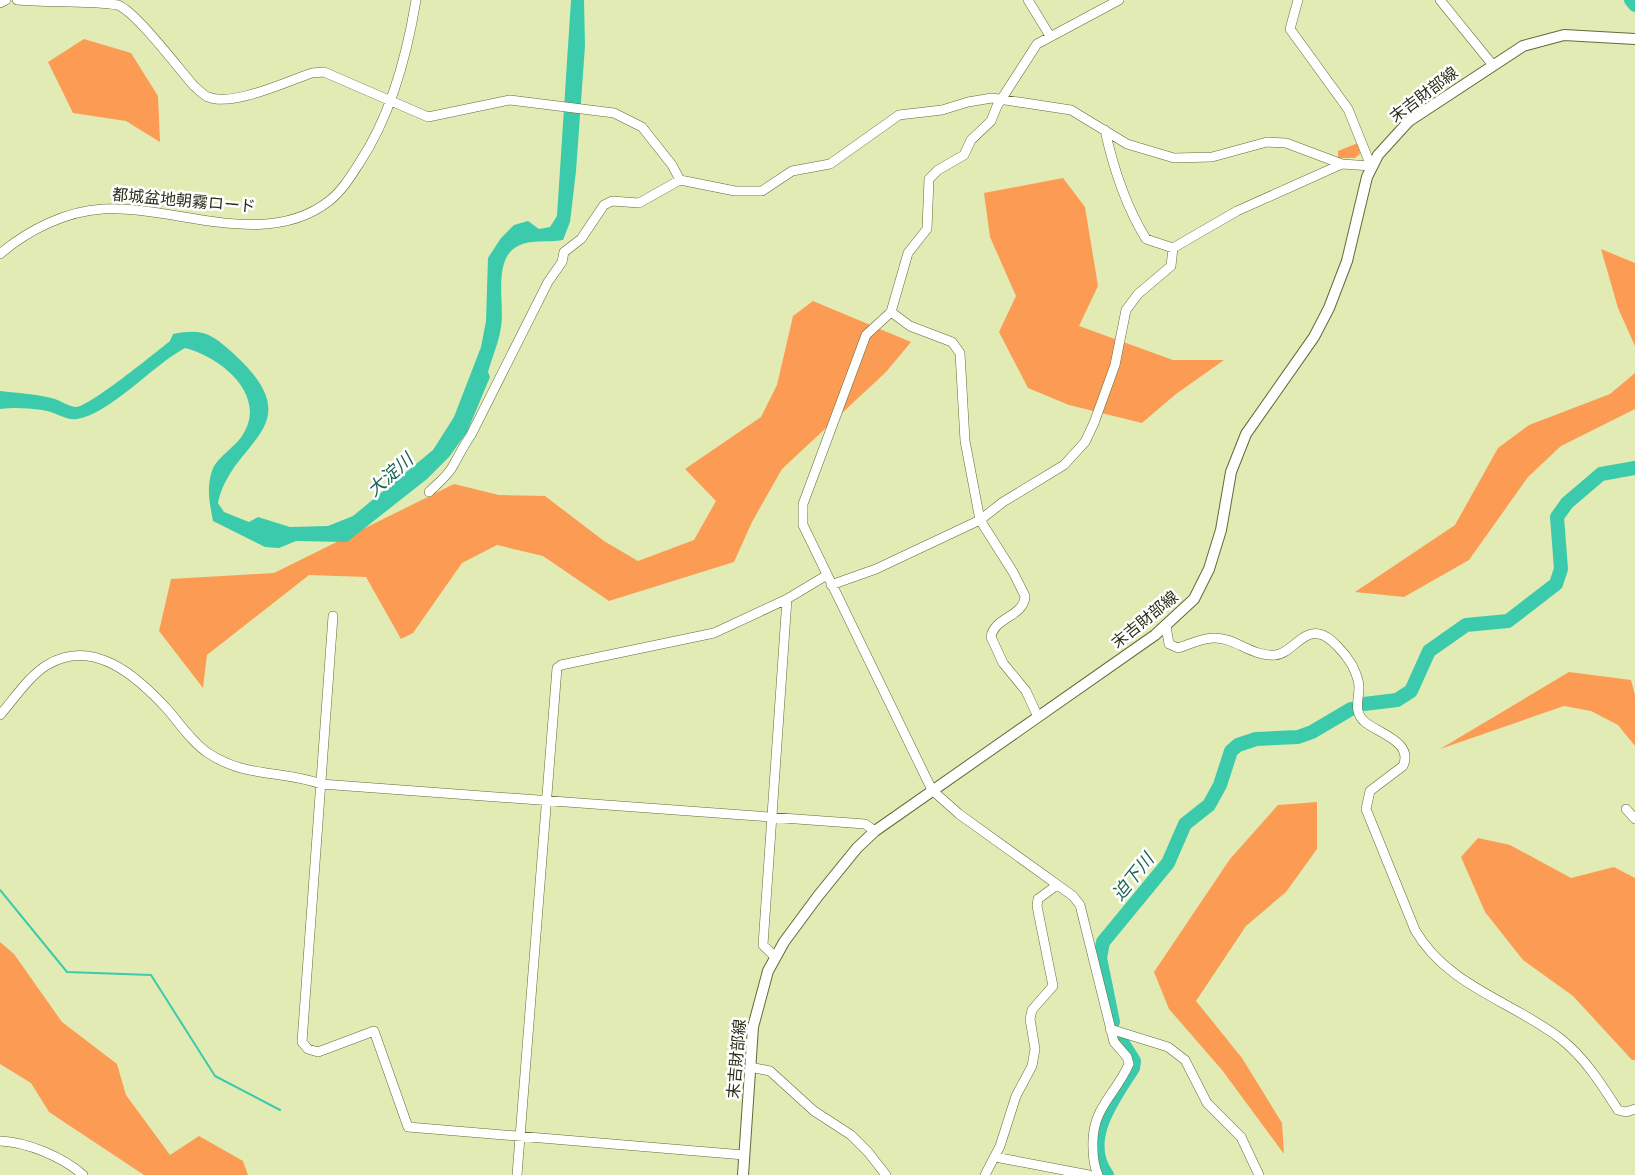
<svg xmlns="http://www.w3.org/2000/svg" width="1635" height="1175" font-family="'Varela Round','Noto Sans JP',sans-serif">
<style>
.green{fill:#fc9c54}
.water{fill:#3ccaac}
.lines{fill:none;stroke-linecap:round;stroke-linejoin:round}
.stream{stroke:#3ccaac;stroke-width:2}
.river{stroke:#3ccaac;stroke-width:14}
.minor-casing{stroke:#636a38;stroke-width:10}
.major-casing{stroke:#636a38;stroke-width:12}
.minor{stroke:#fff;stroke-width:9}
.major{stroke:#fff;stroke-width:10}
.labels{text-anchor:middle;dominant-baseline:central;stroke-width:5;stroke-linejoin:round;paint-order:stroke}
.street-label{font-size:16px;fill:#2b2f19;stroke:#fff}
.water-label{font-size:18px;font-style:italic;fill:#1c6555;stroke:#fff}
</style>
<rect width="100%" height="100%" fill="#e2ebb4"/>
<path class="green" d="M84,39L131,53L158,96L160,142L126,121L73,113L48,62Z
M1358,143L1360,154L1355,158H1338V151Z
M1063,178L1085,207L1098,286L1079,326L1173,360H1224L1176,394L1142,423L1069,405L1028,388L999,332L1016,296L990,237L984,193Z
M1601,249L1635,263V346L1618,308Z
M813,301L911,342L886,372L782,469L752,522L734,562L609,601L543,556L497,545L462,563L413,633L401,639L366,577L309,575L207,655L203,688L159,631L171,579L274,573L454,484L499,495L545,496L604,541L638,561L694,540L716,501L685,469L761,417L777,385L793,316Z
M1635,373V409L1561,446L1528,477L1469,560L1404,597L1355,592L1455,525L1498,448L1529,425L1610,394Z
M1569,672L1631,680L1635,695V746L1618,725L1591,711L1564,706L1440,749Z
M1317,802V849L1286,892L1246,926L1196,1001L1242,1058L1282,1123L1284,1154L1222,1070L1169,1009L1154,972L1230,859L1278,805Z
M1478,838L1510,845L1571,878L1614,867L1635,878V1060H1632L1573,996L1523,960L1485,912L1461,857Z
M0,942L14,954L62,1022L117,1064L126,1095L170,1155L199,1136L243,1161L248,1175H144L49,1112L31,1083L0,1064Z"/>
<path class="water" d="M571,0H584L585,46L576,171L570,222L563,240C548,243 531,239 518,246C492,259 505,303 501,327C499,342 492,357 488,372L490,377L467,432L449,457L427,479L347,542L296,541L279,548L265,547L213,521C210,505 206,488 212,471C216,458 234,448 242,436C269,396 221,357 185,348C154,364 110,414 77,419C67,421 53,411 42,410C28,408 13,407 0,409V391C18,393 37,394 55,399C61,401 70,407 76,407C89,407 156,352 170,341L173,334C203,328 212,334 234,354C314,428 231,439 218,503L224,512L249,522L258,517L290,527L328,526L353,516L433,450L454,417L481,347L486,321L488,258L501,238L514,225L528,221L539,229L550,227L557,216Z"/>
<g class="lines">
<path class="stream" d="M0,890L67,972L151,975L215,1076L280,1110"/>
<path class="river" d="M1631,0L1635,5
M1364,704L1397,700L1411,691L1429,651L1466,625L1508,621L1556,584L1561,569L1557,517L1567,503L1601,474L1635,468
M1113,1022L1100,958L1103,942L1168,863L1185,824L1209,805L1220,785L1231,751L1238,745L1256,739L1298,737L1312,732L1351,709
M1107,1175C1081,1140 1114,1098 1133,1068L1134,1061L1119,1037"/>
<defs>
<path id="minor" d="M17,0C49,3 86,0 118,5C136,12 179,69 194,86C198,89 203,95 208,97C234,107 287,81 312,73L324,72L428,117L510,100L614,113L642,127L672,165L680,180
M1028,0L1050,36
M1440,0L1492,64
M0,3L6,0
M1105,130C1113,167 1127,208 1146,239L1173,248L1237,211L1342,164
M0,254C28,230 66,211 103,209C175,205 265,251 329,201C342,191 351,176 360,162C391,115 407,55 416,0
M891,312L910,326L952,342L960,353L965,441L980,520L1013,572L1025,596C1024,617 994,617 991,637L1003,663L1026,691L1038,717
M429,492C437,484 449,475 454,464C460,453 464,445 471,435L548,282L562,262L564,252L581,239L604,205L612,201L639,203L680,180L735,191H762L792,171L830,164L899,115L942,110L968,102L992,98L1071,110L1127,144L1174,158L1212,157L1267,142L1286,143L1342,164L1371,166L1348,109L1290,29L1298,0
M831,585L876,569L980,520L1003,502L1064,465L1085,442L1094,423L1115,365L1126,310L1138,294L1171,266L1173,248
M333,616L302,1042L308,1049L318,1052L374,1031L408,1127L744,1155
M1166,626L1169,644L1178,648C1188,645 1202,638 1213,638C1235,637 1252,657 1275,655C1291,654 1302,630 1319,634C1331,636 1346,655 1352,665C1355,671 1359,681 1359,687C1359,700 1353,712 1365,722C1378,733 1414,742 1403,766L1370,791L1366,809L1415,930C1447,986 1512,1001 1561,1039C1585,1058 1602,1085 1618,1110L1626,1112L1635,1109
M0,715C14,699 29,676 47,665C93,637 137,676 168,710C180,724 192,742 208,753C245,778 282,770 321,784L865,824L875,831
M1626,809L1635,819
M775,957L763,945L787,599
M1110,1029L1168,1047L1185,1060L1207,1103L1241,1137L1259,1175
M750,1067L770,1071L814,1111L851,1135L868,1152L886,1175
M0,1141C27,1142 63,1157 83,1175
M995,1157L1089,1175
M517,1175L557,668L561,665L714,633L787,599L827,575
M985,1175L1000,1146L1016,1096L1032,1066L1035,1049L1030,1019L1032,1010L1053,986L1037,906L1038,899L1057,885
M1098,1175C1094,1166 1093,1158 1093,1148C1091,1108 1115,1096 1129,1064L1127,1057L1114,1042L1080,905L1073,896L959,814L932,790L803,525V504L866,335L891,312L908,253L927,229L929,179L938,170L964,155L971,140L991,121L997,106L1037,44L1119,0"/>
<path id="major" d="M743,1175L753,1027L768,971L784,942L818,896L857,848L875,831L1155,635L1194,599L1209,569L1221,530L1231,472L1246,434L1314,337L1329,308L1347,261L1367,177L1378,155L1409,121L1523,46L1564,35L1635,39"/>
</defs>
<use href="#minor" class="minor-casing"/>
<use href="#major" class="major-casing"/>
<use href="#minor" class="minor"/>
<use href="#major" class="major"/>
</g>
<g class="labels">
<g class="street-label">
<text transform="translate(1424 95) rotate(-37)">末吉財部線</text>
<text transform="translate(184 201) rotate(5)">都城盆地朝霧ロード</text>
<text transform="translate(1145 620) rotate(-39)">末吉財部線</text>
<text transform="translate(737 1059) rotate(-85)">末吉財部線</text>
</g>
<g class="water-label">
<text transform="translate(390 475) rotate(-42)">大淀川</text>
<text transform="translate(1133 877) rotate(-51)">迫下川</text>
</g>
</g>
</svg>
